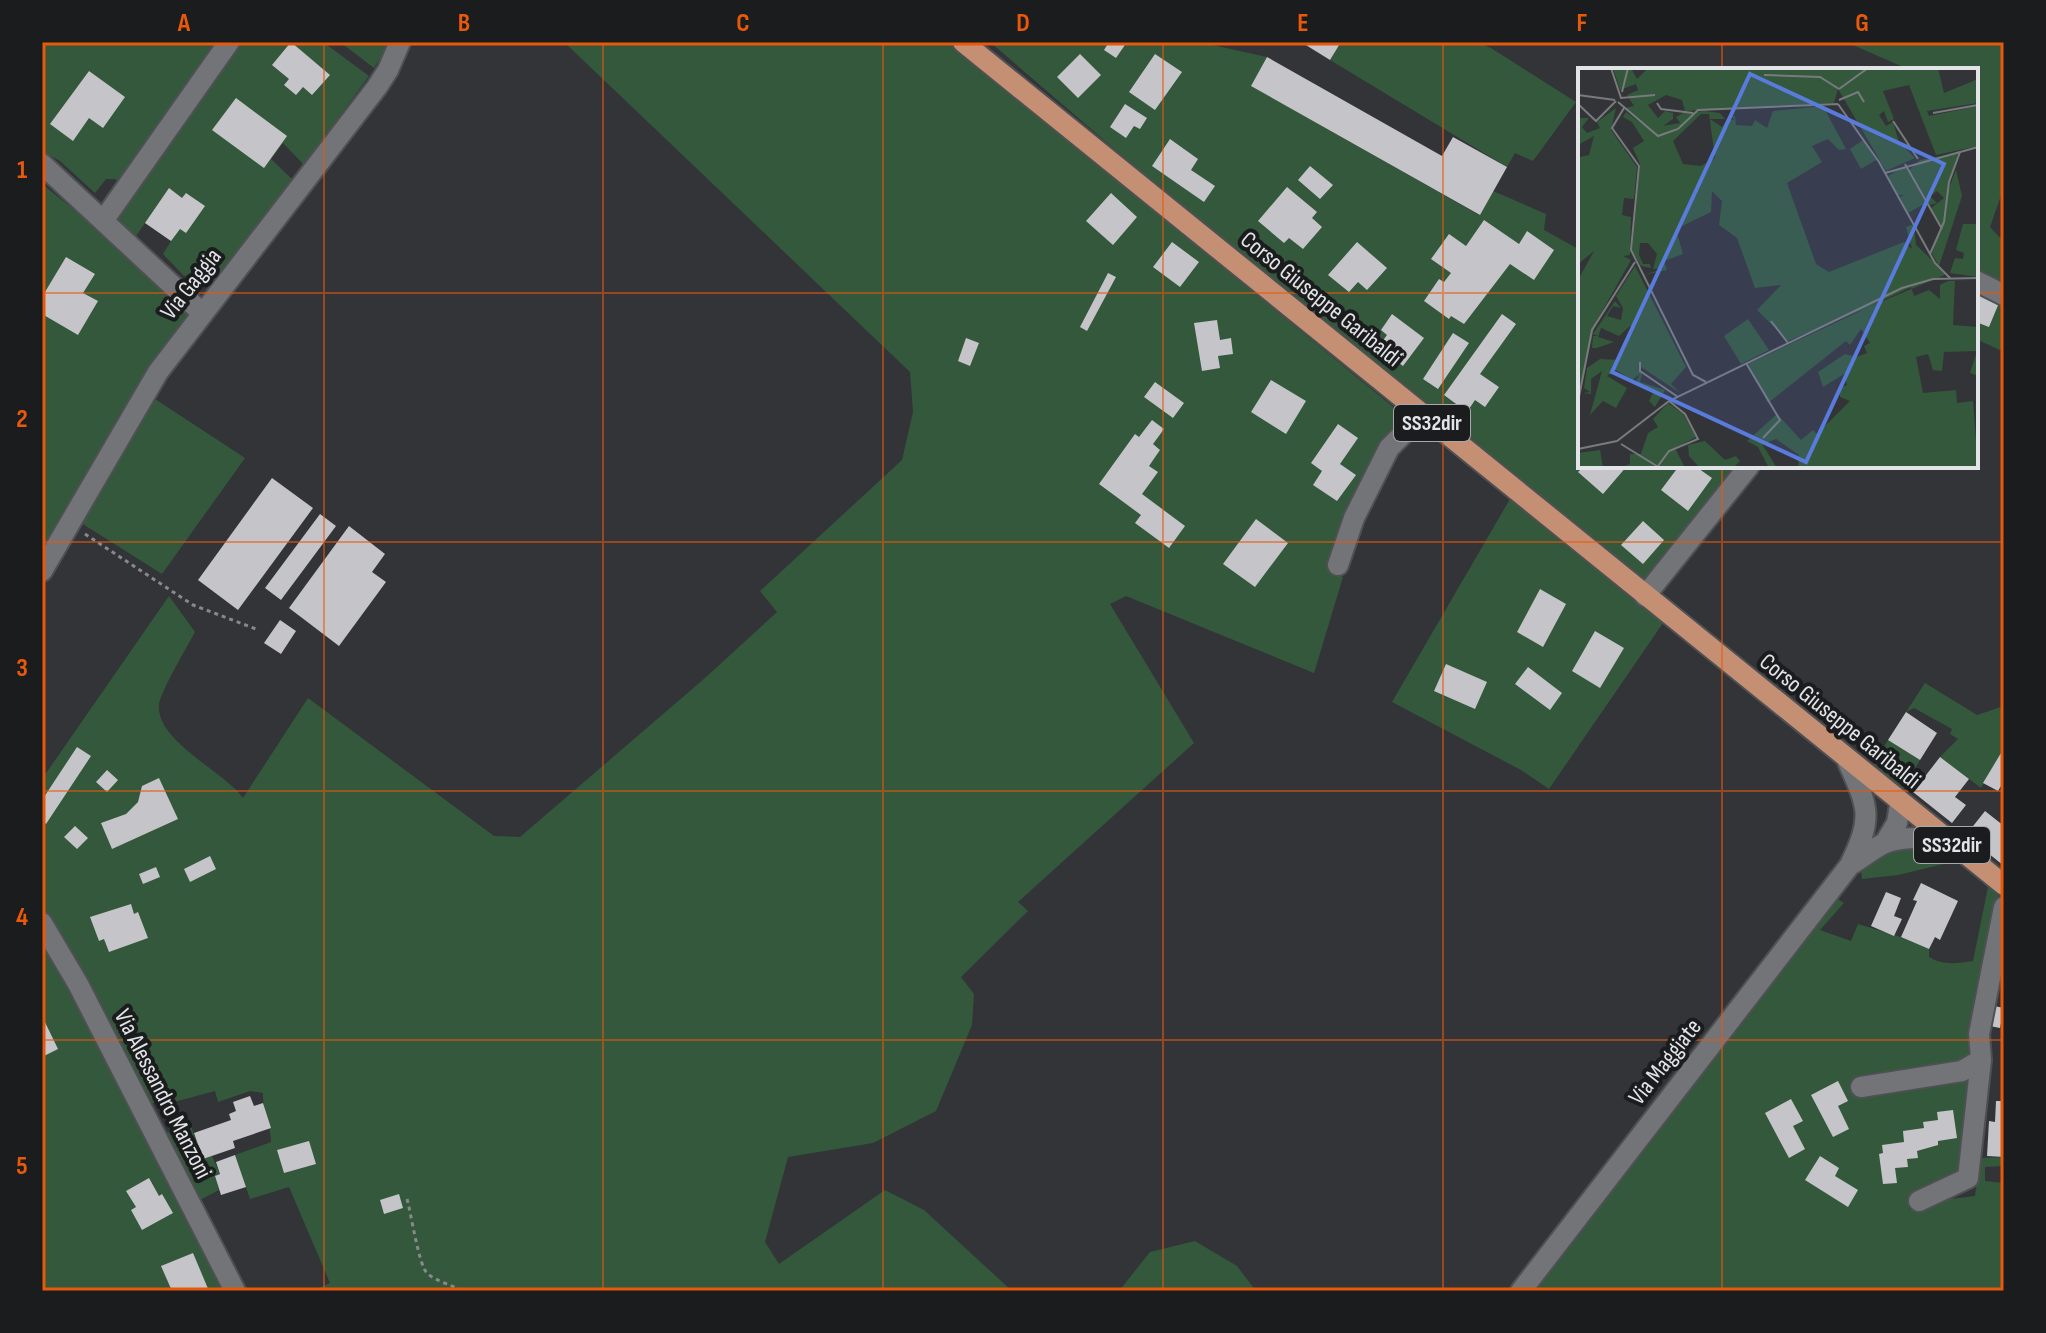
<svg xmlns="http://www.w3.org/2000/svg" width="2046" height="1333" font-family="'Sofia Sans Condensed',sans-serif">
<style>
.green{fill:#34583b}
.building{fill:#c5c4c8}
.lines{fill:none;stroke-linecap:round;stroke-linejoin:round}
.minor-casing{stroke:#4f5053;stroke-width:24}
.major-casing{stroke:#4f5053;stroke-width:24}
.path{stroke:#88898c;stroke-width:3;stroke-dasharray:4 4;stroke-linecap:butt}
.minor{stroke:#727478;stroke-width:20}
.major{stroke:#c58f74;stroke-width:20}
.grid{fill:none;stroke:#e8590c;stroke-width:2;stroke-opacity:0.55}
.labels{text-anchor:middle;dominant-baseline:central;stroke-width:8;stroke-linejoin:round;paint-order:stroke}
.shield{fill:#1b1c1d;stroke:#a7a8aa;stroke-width:2}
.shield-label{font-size:22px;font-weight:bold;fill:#e3e4e7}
.street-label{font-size:24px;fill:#e3e4e7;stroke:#1b1c1d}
.inset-road{fill:none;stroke:#797a7e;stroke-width:2}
.view{fill:#587bdc;fill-opacity:0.15;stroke:#587bdc;stroke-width:4}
.inset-edge{fill:none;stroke:#e3e4e7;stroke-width:4}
.neatline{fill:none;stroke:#e8590c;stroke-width:3}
.grid-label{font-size:26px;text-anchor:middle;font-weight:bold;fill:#e8590c}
</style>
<rect width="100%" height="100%" fill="#333438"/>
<path class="green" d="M42,42H223L122,184L115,179H106L95,193L60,161L42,151Z
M235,42H323L369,76L304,165L283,143L271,159L296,183L212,286L198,274L184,276L163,254L171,241L145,223L134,239L111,218Z
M340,42H391L374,68Z
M564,42H949L1409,420L1335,550L1330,571L1343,577L1314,673L1126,596L1110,604L1194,743L1018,902L1028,911L961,977L974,994L972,1025L936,1111L873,1143L788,1157L765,1242L779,1264L885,1190L924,1210L1012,1291H313L330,1283L289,1187L250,1199L235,1155L271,1142C271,1124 262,1110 263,1093L250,1091L218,1102L215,1091L174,1102L171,1094L148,1106L42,910V779L169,596L195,632C188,645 160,693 159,704C155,741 224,771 243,798L308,698L494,836L520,837L705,678L777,612L760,591L902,460L913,412L910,372Z
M990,42H1199L1267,57L1252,86L1479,215L1493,191L1546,214L1544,230L1580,250V466H1740L1645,585L1234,252Z
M1341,42H1476L1491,48L1576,102L1533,161L1515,153L1507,167L1330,60Z
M1846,42H2004V187L1990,227L2004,242V352L1976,339V70H1910Z
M42,184L107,236L191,315L156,361L42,549Z
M152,397L245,458L162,574L78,521Z
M1510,499L1663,623L1549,789L1521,770L1392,702Z
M1925,683L1977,715L2004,706V748L1981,788L1940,757L1958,739L1950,734L1952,729L1914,708L1906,712Z
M1888,740L1920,760L1903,789L1871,769Z
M1897,844L1947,851L1948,863L1898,875L1862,879L1861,870L1867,862Z
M1988,887L2000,897L1969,1053L1973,1081L1963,1173L1908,1198L1910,1210L1941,1200L1975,1196L1980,1158L2004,1157V1166L1985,1167V1181L2004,1183V1291H1534L1675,1103L1838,899L1844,903L1820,930L1851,941L1858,924L1901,937L1929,949V957C1943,966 1958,963 1973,961Z
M42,931L229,1291H42Z
M187,1115L203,1159L212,1156L220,1174L215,1176L219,1190L198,1201L166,1133L172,1130L171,1121Z
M1195,1241L1237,1266L1256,1291H1119L1150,1252Z"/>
<path class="building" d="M291,42L330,75L312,95L303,87L296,95L284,85L289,79L272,65Z
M1109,42H1127L1116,58L1104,50Z
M1301,42H1341L1330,60Z
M1080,54L1101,75L1078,98L1057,77Z
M1155,54L1182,72L1155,110L1129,92Z
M1267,57L1442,156L1453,137L1507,167L1480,215L1251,86Z
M89,71L125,97L103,128L89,118L73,141L50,124Z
M236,98L287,136L264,168L212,130Z
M1125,104L1147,118L1140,129L1134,126L1126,138L1110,127Z
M1170,139L1198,159L1191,170L1215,186L1204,202L1152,166Z
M1310,166L1333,185L1320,199L1298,180Z
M1287,187L1317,212L1312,218L1322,227L1303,249L1289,238L1284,243L1258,221Z
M169,188L182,198L186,193L205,206L186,233L180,229L171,241L145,223Z
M1111,193L1137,217L1113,245L1086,221Z
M1484,220L1519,244L1527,231L1554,250L1534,280L1510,264L1464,324L1451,316L1449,319L1424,301L1439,279L1444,282L1451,273L1431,259L1449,234L1466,246Z
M1172,242L1199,262L1180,287L1153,267Z
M1357,242L1387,268L1367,290L1358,282L1349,292L1328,275Z
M66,257L95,274L83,293L98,301L78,335L42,314V297Z
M1108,273L1116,277L1087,331L1080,327Z
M1976,288L2001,298L1989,327L1976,322Z
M1392,314L1424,338L1403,366L1378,347L1387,335L1381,330Z
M1502,314L1516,324L1480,374L1499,387L1485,407L1475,400L1467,412L1444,395Z
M1217,320L1220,340L1231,338L1233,354L1218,356L1220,368L1202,371L1194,323Z
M1453,333L1469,343L1438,389L1423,379Z
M966,338L979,343L970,366L958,361Z
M1271,380L1306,401L1286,434L1251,412Z
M1155,382L1184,403L1173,418L1144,397Z
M1152,420L1164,429L1153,444L1160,450L1149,466L1158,472L1142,494L1185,526L1169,548L1135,523L1141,515L1099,484L1135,434L1139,437Z
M1338,424L1358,438L1340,464L1356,475L1337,501L1313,485L1322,471L1311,463Z
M1584,466H1627L1603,494L1578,472Z
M1679,466H1695L1712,478L1688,511L1661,490Z
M272,478L313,508L238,610L198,580Z
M320,514L336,526L281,600L265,588Z
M1256,519L1288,543L1255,587L1223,564Z
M1643,521L1664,540L1643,564L1621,545Z
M349,526L385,554L372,572L386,582L339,646L289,608Z
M1540,589L1566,604L1543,647L1517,632Z
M280,620L296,631L281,654L264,643Z
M1595,631L1624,648L1600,688L1572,671Z
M1446,664L1487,682L1475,709L1434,691Z
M1528,667L1562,693L1550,710L1515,684Z
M1906,712L1937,733L1920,760L1888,740Z
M77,747L91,756L46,824L42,821V800Z
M2004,748V781L1998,791L1983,783Z
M1940,757L1969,779L1955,797L1966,805L1952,823L1913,792Z
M107,770L118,780L107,792L96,782Z
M159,778L178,819L112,849L101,823L126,814L138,802L142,786Z
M1985,811L2004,826V866L1966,835Z
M75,826L88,838L77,849L64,837Z
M210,856L216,869L190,882L184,869Z
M156,867L160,877L143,884L139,874Z
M1921,883L1958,901L1940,940L1935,937L1929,949L1901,937L1917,901L1913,900Z
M1886,892L1901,898L1894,916L1902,919L1894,936L1871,926Z
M131,904L134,914L138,912L148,938L109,952L104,939L99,941L90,917Z
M1989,1005L2004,1008L2000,1028L1985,1025Z
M42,1016L58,1049L42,1057Z
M1838,1081L1848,1101L1838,1106L1849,1129L1833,1137L1811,1095Z
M250,1096L254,1106L263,1103L271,1128L233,1141L235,1148L203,1159L194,1133L231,1120L229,1114L236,1111L233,1102Z
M1791,1099L1803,1121L1793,1126L1805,1149L1789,1158L1765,1113Z
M1996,1101H2004V1157L1987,1156L1989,1121L1995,1122Z
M1953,1110L1957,1138L1938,1141V1145L1917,1151L1918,1158L1907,1159L1908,1167L1895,1168L1897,1183L1883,1184L1879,1154L1883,1153L1882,1145L1904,1142L1903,1131L1924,1128L1923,1122L1938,1120L1937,1112Z
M309,1141L316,1164L284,1173L277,1150Z
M235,1155L246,1187L221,1195L215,1176L220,1174L216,1162Z
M1820,1156L1839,1168L1835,1176L1858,1190L1848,1207L1805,1180Z
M149,1178L159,1196L162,1194L173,1213L142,1230L131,1210L136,1207L126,1191Z
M399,1194L403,1208L384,1214L380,1200Z
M193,1253L209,1291H172L161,1266Z"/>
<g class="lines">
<defs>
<path id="minor" d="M42,164L202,313
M103,221L229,42
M1976,281L2004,295
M1338,565L1354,518L1389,448L1422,415
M42,571L158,372L377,87L388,70L400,42
M1645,596L1749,466
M1885,843L1897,823L1900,804
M1850,865C1861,859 1871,850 1883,844C1900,836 1929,837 1947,841
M42,923L78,984L235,1291
M1861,1087L1962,1071L1981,1060
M1919,1201L1968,1178L1981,1060L1979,1034L2004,907
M1521,1291L1850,865C1873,817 1869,809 1848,762"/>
<path id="major" d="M963,42L2004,885"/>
</defs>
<use href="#minor" class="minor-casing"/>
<use href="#major" class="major-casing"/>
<path class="path" d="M85,534L193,605L256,629
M407,1199C411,1213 419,1266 427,1273C435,1281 452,1285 462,1291"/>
<use href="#minor" class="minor"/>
<use href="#major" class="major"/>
</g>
<path class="grid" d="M324,42V1291M603,42V1291M883,42V1291M1163,42V1291M1443,42V1291M1722,42V70M42,293H1580M1976,293H2004M1722,466V1291M42,542H2004M42,791H2004M42,1040H2004"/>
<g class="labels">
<g class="shield">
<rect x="1394" y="405" width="76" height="36" rx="6"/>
<rect x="1914" y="827" width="76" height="36" rx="6"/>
</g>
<g class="shield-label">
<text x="1432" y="423">SS32dir</text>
<text x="1952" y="845">SS32dir</text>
</g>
<g class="street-label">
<text transform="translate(191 284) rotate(-52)">Via Gaggia</text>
<text transform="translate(1321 299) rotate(39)">Corso Giuseppe Garibaldi</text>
<text transform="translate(1840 721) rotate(39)">Corso Giuseppe Garibaldi</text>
<text transform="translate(1665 1062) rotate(-52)">Via Maggiate</text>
<text transform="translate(163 1094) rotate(63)">Via Alessandro Manzoni</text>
</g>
</g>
<g transform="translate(1578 68)">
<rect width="400" height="400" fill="#333438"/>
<path d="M35,0H53L59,11L70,0H360L366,25L400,11V35L349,43L351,48L400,38V78L358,87L331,17L305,23L316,51L310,54L306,43L301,47L308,58L315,54L321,74L337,90L308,103L260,21L256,35L107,43L104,32L88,27L70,37L80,50L87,43L95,45V51L85,58L102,55L98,49L105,45L127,43L142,45L147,51H132L144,59L149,51L156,52L154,48H157L158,57L174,58L177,52L189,60L195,43L245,38L268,81L261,82L250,71L234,78L244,94L209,115L238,196L251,204L326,174L334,181L328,159L336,156L338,177L369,206L210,273L179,242L203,217L177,220L159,170L141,157L144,133L134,123L133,144L98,161L105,186L86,193L89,202L66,207L87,200L75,201L79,186L70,175H62L61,187L65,196H72L73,200L63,198L54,182L62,96L55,80L66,73L54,54L45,49L48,44L79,67L48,40L56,38L49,27L60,22L58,16L42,22ZM123,46H131L137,90L123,98L105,96L95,73ZM38,40L33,62L59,99L56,131L46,130L44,147L53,149L52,187L45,188L53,192L17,256L0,329V212L16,183L0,196V83L2,89L11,87L16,68L0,77V50H11L4,59L9,65L22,60L19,54ZM285,72L298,92L283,101L272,81ZM380,85L369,125L378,102L384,128L361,198L354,186L363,158L353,140L366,130L359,123L352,128L359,135L352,137L331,102L342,92ZM327,98L348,135L330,145L322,129L326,127H320L310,108ZM385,156H400V209L372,205L377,190L385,191L386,185L378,182ZM57,198L108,299L93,316L102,325L60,297L64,306L62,314L87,322L77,339L71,333L75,325L58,314L62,306L54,312L38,302L29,308L49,320L38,340L25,333L12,347L24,303L13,311V326L5,325L12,324L6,320L9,300L22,291L41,292L55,261L52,258L41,268L23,260L20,269L36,274L19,280H14L15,268H20L15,266L37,233L43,240L35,238L29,248L43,252L45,240L38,228ZM400,212L377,213L375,257L400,259V308L392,305L399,283L366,284L364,303L355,302L350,286L338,289L345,325L378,322L379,335L395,333L400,400H220L221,387L198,371L184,376L199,400H191L180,379L169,373L199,346L223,372L235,362L239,366L272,333L262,329V320L269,317L266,306L245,319L240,304L267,286L278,289L289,285L286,278L292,275L283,261L272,277L268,273L190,335L170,296L333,219L336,228L351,222L362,231V217L370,213ZM170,251L191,282L163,296L146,268ZM90,335L105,346L118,369L97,380L107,400H40L52,396V386H63L70,365L80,359L75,351ZM127,373L147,392L158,388L162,393L155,400L121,399L111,388L110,377ZM22,382L25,400H0V385Z" fill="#34583b" fill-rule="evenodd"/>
<path class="inset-road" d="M33,0L43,30L77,27M186,7L242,9L261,21M261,21L290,0M44,24L50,0M0,27L37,32M261,32L280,24L286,34M40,34L80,68L100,61L120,42L260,36M79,35L83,41L115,45M0,36L18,53L38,33M260,36L301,94L357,195L372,210M46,40L34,60L61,98L53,182L115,307L128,314M355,45L400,37M315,53L340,91M327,96L364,161M307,105L382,84M352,186L366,154L371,114L382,84L400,79M193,253L210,275M62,294V303L100,329M168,295L202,352L185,370M0,334L14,262L57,194M43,376L82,400M0,381L39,373L91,333L324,220L355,211L400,210M80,398L91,383L120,371L107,346L91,333"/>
<path class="view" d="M172,6L366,96L228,394L34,304Z"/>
<rect width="400" height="400" class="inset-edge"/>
</g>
<rect width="2046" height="1333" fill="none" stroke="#1b1c1d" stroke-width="88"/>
<rect x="44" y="44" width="1958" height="1245" class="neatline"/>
<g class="grid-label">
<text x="184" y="31">A</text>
<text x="464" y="31">B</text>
<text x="743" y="31">C</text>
<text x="1023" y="31">D</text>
<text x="1303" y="31">E</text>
<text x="1582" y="31">F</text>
<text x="1862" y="31">G</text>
<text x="22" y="178">1</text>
<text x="22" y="427">2</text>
<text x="22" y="676">3</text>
<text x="22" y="925">4</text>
<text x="22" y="1174">5</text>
</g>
</svg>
